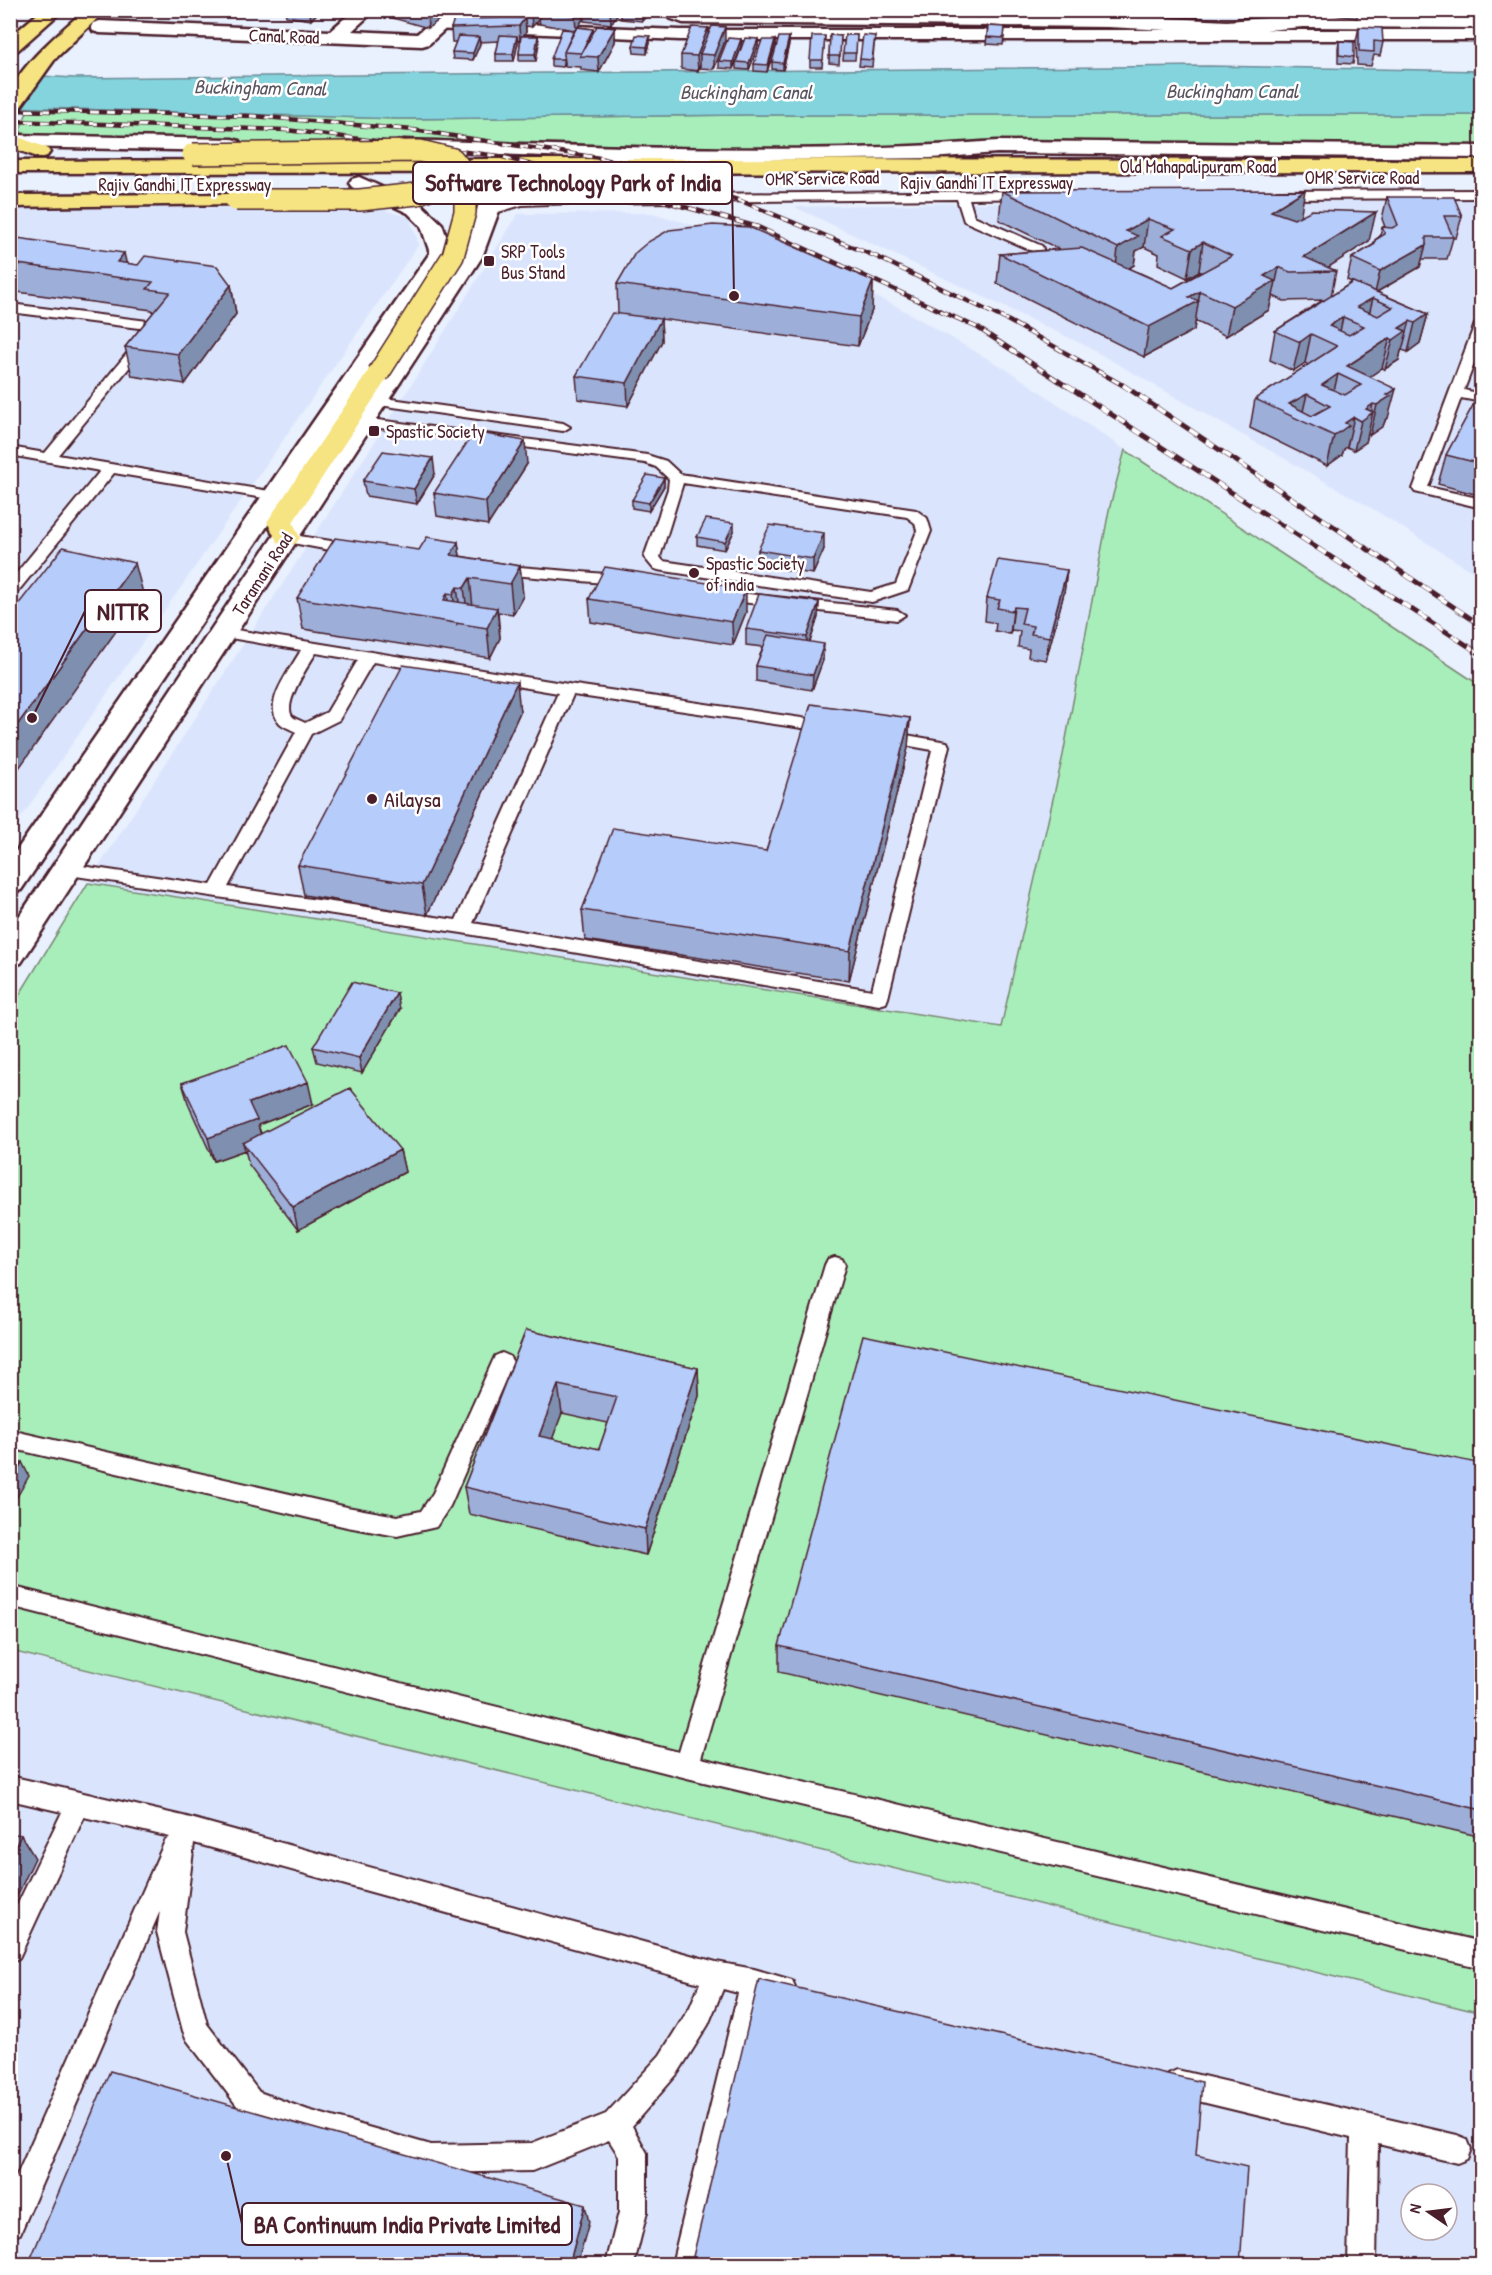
<svg xmlns="http://www.w3.org/2000/svg" width="1492" height="2275" font-family="'Patrick Hand',sans-serif">
<style>
.built{fill:#dae5fd;fill-rule:evenodd}
.green{fill:#a8eeba;stroke:#798672;stroke-width:1.5}
.water{fill:#84d4de;stroke:#6d8c96;stroke-width:1.5}
.lines{fill:none;stroke-linecap:round;stroke-linejoin:round}
.service-casing{stroke:#4a1f2b;stroke-width:4}
.pedestrian-casing{stroke:#4a1f2b;stroke-width:5}
.minor-casing{stroke:#4a1f2b;stroke-width:5}
.tertiary-casing{stroke:#4a1f2b;stroke-width:5}
.secondary-casing{stroke:#4a1f2b;stroke-width:5}
.primary-casing{stroke:#4a1f2b;stroke-width:5}
.service{fill:#fff;fill-rule:evenodd}
.pedestrian{fill:#fff;fill-rule:evenodd}
.minor{fill:#fff;fill-rule:evenodd}
.tertiary{fill:#fff;fill-rule:evenodd}
.secondary{fill:#fff;fill-rule:evenodd}
.primary{fill:#f6e381;fill-rule:evenodd}
.rail-far1-casing{stroke:#4a1f2b;stroke-width:4.5}
.rail-casing{stroke:#4a1f2b;stroke-width:5}
.rail-far1{stroke:#fff;stroke-width:3;stroke-dasharray:8;stroke-linecap:butt}
.rail{stroke:#fff;stroke-width:4;stroke-dasharray:10;stroke-linecap:butt}
.primary-bridge-casing{stroke:#4a1f2b;stroke-width:24;stroke-linecap:butt}
.primary-bridge{stroke:#f6e381;stroke-width:21}
.wall{fill:#9dafd8;stroke:#4a1f2b;stroke-width:1.5;fill-rule:evenodd}
.shaded-wall{fill:#7f8fb0;stroke:#4a1f2b;stroke-width:1.5}
.building{fill:#b6ccfb;stroke:#4a1f2b;stroke-width:1.5;fill-rule:evenodd}
.poi-dot{fill:#4a1f2b;stroke:#fff;stroke-width:2}
.labels{text-anchor:middle;dominant-baseline:central;stroke-width:5;stroke-linejoin:round;paint-order:stroke}
.far-street-label{font-size:18px;fill:#4a1f2b;stroke:#fff}
.far-poi-label{font-size:18px;fill:#4a1f2b;stroke:#fff;text-anchor:start}
.far-water-label{font-size:20px;font-style:italic;fill:#5b5561;stroke:#fff}
.poi-label{font-size:22px;fill:#4a1f2b;stroke:#fff;text-anchor:start}
.leader{fill:none;stroke:#4a1f2b;stroke-width:2}
.callout-dot{fill:#4a1f2b;stroke:#fff;stroke-width:2}
.callout{fill:#fff;stroke:#4a1f2b;stroke-width:2}
.callout-label{font-size:24px;text-anchor:middle;font-weight:bold;fill:#4a1f2b}
</style>
<rect width="100%" height="100%" fill="#e9f0fe"/>
<filter id="ink" filterUnits="userSpaceOnUse"><feTurbulence type="fractalNoise" baseFrequency=".0167" numOctaves="2"/><feDisplacementMap in="SourceGraphic" scale="12" xChannelSelector="R" yChannelSelector="G"/><feConvolveMatrix kernelMatrix="1 2 1 2 8 2 1 2 1" color-interpolation-filters="sRGB"/></filter>
<g filter="url(#ink)">
<path class="built" d="M1481,200V577L1373,509L1084,345L795,207L964,203Z
M371,207L409,217L419,244L11,832V209Z
M652,213L760,245L896,306L1014,374L1125,450L1109,510L1063,755L1001,1027L88,883L393,414L518,214Z
M10,1651L1481,2013V2264H11ZM1411,2194H1447V2230H1411Z"/>
<path class="green" d="M29,107L399,119L745,115H1481L1482,147L1131,141L1031,142L885,148L614,150L265,147L26,137L20,130Z
M1125,450L1481,686V2013L11,1651L10,1010L88,883L1001,1027L1063,755L1109,510Z"/>
<path class="water" d="M1209,66L1481,71L1482,115H745L399,119L11,107L10,74L74,78Z"/>
<g class="lines">
<defs>
<path id="service" d="M1482,190V198L1277,199L1271,195L1277,191Z
M1029,191L1033,192L1035,195L1033,198L969,199L974,216L1042,246L1043,249L1042,252L1037,253L964,221L957,199L575,203L522,205L488,215L482,211L484,208L521,197L575,195Z
M10,304L156,322L163,326L58,455L275,492L280,493L282,496L280,499L275,500L114,473L15,595L10,597V581L100,471L10,455V447L45,453L147,329L10,312Z
M1482,320V343L1464,390L1482,394V402L1461,398L1428,487L1482,499V508L1415,492L1413,489L1475,324Z
M377,397L563,423L570,427L563,431L372,404L370,401L372,398Z
M362,418L647,455L666,461L680,474L916,510L927,518L931,531L908,590L872,602L658,570L653,568L644,557L668,489L669,479L656,467L645,463L357,425L355,422ZM683,483L907,517L915,523L917,531L896,584L871,592L663,561L660,557Z
M287,534L356,545L364,550L356,555L282,541L280,538Z
M495,565L618,575L632,580L635,583L627,588L616,584L490,573L487,570L490,567Z
M721,591L897,610L905,615L897,620L716,599L713,596Z
M224,628L568,684L836,723L838,727L836,731L830,732L573,695L473,923L872,990L932,750L883,741L877,740L875,736L877,732L883,731L947,742L949,746L888,998L886,1003L879,1005L462,933L62,874L59,870L62,866L68,864L211,885L296,732C291,729 283,727 279,722C262,703 291,669 301,650L218,636L216,633L218,630ZM316,653L358,660L327,712L305,723C302,721 295,719 293,717C281,706 309,664 316,653ZM373,662L558,693L456,920L228,887L311,734L339,720Z
M835,1257L842,1259L845,1265L701,1758L1482,1942V1968L687,1778L10,1606V1586L679,1752L825,1265L828,1259Z
M502,1353L509,1356L513,1362L450,1506L436,1527L397,1536L347,1527L10,1448V1430L347,1507L397,1516L421,1511L433,1493L495,1356Z
M10,1776L183,1816L716,1962L754,1969L792,1980L796,1989L792,1998L783,2002L763,1998L700,2264H672L738,1993L723,1989L708,2025L678,2073L632,2126L647,2153V2212L634,2264H606L619,2212V2156L609,2140L532,2171L431,2173L308,2136L241,2111L187,2040L183,2031L157,1932L160,1911L20,2234L10,2238V2191L165,1841L170,1837L84,1817L19,1958L10,1962V1920L62,1812L10,1800ZM194,1843L700,1983L690,2007L660,2055L606,2114L532,2143L431,2145L308,2110L259,2092L207,2024L183,1932Z
M1177,2070L1457,2135L1467,2139L1471,2149L1467,2159L1457,2163L1378,2144L1376,2264H1348L1351,2138L1177,2096L1168,2092L1164,2083L1168,2074Z"/>
<path id="pedestrian" d="M438,21L680,30H1482V40H680L432,29L430,26Z"/>
<path id="minor" d="M354,10H375L352,31L417,34L445,10H466L429,44L422,46L100,33L93,31L91,27L93,23L100,21L330,31Z
M669,10L1108,15L1227,21L1303,15L1482,16V28L1303,27L1227,33L1108,27L683,23L669,18L667,14Z"/>
<path id="tertiary" d="M359,177L422,205L442,224L452,253L21,890L10,893V860L430,253L421,226L408,213L352,187L349,183L352,179Z
M493,178L500,180L503,184L499,211L482,257L21,963L10,966V930L460,257L477,211L483,184L486,180Z"/>
<path id="secondary" d="M10,135L232,139L239,141L242,145L239,149L232,151L10,147Z
M404,140C601,146 800,156 997,141L1482,146V158L997,153L931,158L672,161L397,150L394,146L397,142Z"/>
<path id="primary" d="M42,10H63L17,51L10,53V37Z
M85,10H106L55,59L17,112L10,114C10,107 9,97 11,90C22,64 63,29 85,10Z
M13,135L47,148L50,152L47,156L40,158L10,147V136Z
M494,159L1482,160V172L10,173V161Z
M236,194L243,196L247,200L243,204L10,207V195Z
M378,367L386,369L390,374L293,522L300,538L296,543L287,546L278,543L267,522L370,369Z"/>
</defs>
<use href="#service" class="service-casing"/>
<use href="#pedestrian" class="pedestrian-casing"/>
<use href="#minor" class="minor-casing"/>
<use href="#tertiary" class="tertiary-casing"/>
<use href="#secondary" class="secondary-casing"/>
<use href="#primary" class="primary-casing"/>
<use href="#service" class="service"/>
<use href="#pedestrian" class="pedestrian"/>
<use href="#minor" class="minor"/>
<use href="#tertiary" class="tertiary"/>
<use href="#secondary" class="secondary"/>
<use href="#primary" class="primary"/>
<defs>
<path id="rail-far1" d="M10,110L253,116L413,130L600,158L741,201L877,257L1009,321L1126,387
M10,121L286,130L499,156L758,227L978,328L1068,387"/>
<path id="rail" d="M1066,385L1482,655
M1123,385L1482,626"/>
</defs>
<use href="#rail-far1" class="rail-far1-casing"/>
<use href="#rail" class="rail-casing"/>
<use href="#rail-far1" class="rail-far1"/>
<use href="#rail" class="rail"/>
<defs>
<path id="primary-bridge" d="M193,154L420,151L453,159L465,174V212L453,256L378,374
M236,200H360L417,194L465,174"/>
</defs>
<use href="#primary-bridge" class="primary-bridge-casing"/>
<use href="#primary-bridge" class="primary-bridge"/>
</g>
<path class="wall" d="M285,10H320L311,20L286,16Z
M325,10H355L348,16L325,12Z
M372,10H442L443,17L428,28L372,12Z
M470,10H583V19L578,27L593,29V34L615,28V42L599,72L581,70V67L565,66V62L563,67L551,66V59L574,30V33L575,30L540,24L539,19L532,27L526,26V32L523,36H538L539,43L536,61H519V54L521,39L520,40L518,41L514,61H496V54L499,41L479,42L480,44L473,60L453,59L452,52L456,42H452L451,28L480,19L470,17Z
M584,10H620L611,24L584,21Z
M621,10H657L653,13H649L642,21L621,19Z
M812,10H835V13L812,12Z
M945,10H974V13H945Z
M982,10H1003V14L983,15Z
M1038,10H1075L1072,17L1038,13Z
M1086,10H1098L1096,16L1086,15Z
M1117,10H1139L1137,16L1117,14Z
M1327,10H1358L1357,18L1326,14Z
M988,26L1005,27L1003,45L986,44Z
M1359,27L1383,42L1380,56L1374,55L1371,66L1357,65L1356,41Z
M708,28L709,33L725,41L714,69L700,68V65L698,71L681,69V55Z
M830,35L841,36L839,64L829,63Z
M845,35H857L855,60H843Z
M825,36L822,67H810V60Z
M875,36L872,67L859,66L860,59Z
M789,37V44L783,70L772,69V62Z
M741,39V46L733,69L719,68V61Z
M758,39V46L749,70L736,69V62Z
M775,40V47L767,72L754,71V64Z
M1339,41L1354,57L1353,64L1338,63V48Z
M650,43L647,54L634,53L633,46Z
M1002,191L1300,216L1369,241L1327,267L1336,271L1331,296L1352,282L1347,280L1352,258L1373,245L1375,240L1380,236L1382,227H1385L1382,219L1387,197L1462,216L1456,238H1453L1447,259H1422L1420,267L1377,292L1428,314L1420,343L1408,352L1402,350L1401,351L1399,360L1385,369L1382,368L1369,377L1388,418L1385,421L1383,426L1370,435L1368,434L1366,442L1354,450L1347,447L1344,449L1342,455L1327,466L1250,428L1255,399L1308,365L1305,363L1293,371L1270,360L1275,331L1323,300L1284,301L1273,296L1272,297L1269,310L1226,336L1195,321L1194,330L1144,357L997,283L1000,254L1059,249L999,220ZM1144,247L1159,254L1158,264L1187,278L1199,271L1201,272L1173,288L1129,268L1134,265L1136,251Z
M10,237L126,263L231,285L236,314L185,384L132,376L125,347L153,313L152,310L10,291Z
M873,281L872,310L858,346L661,319L662,341L628,406L578,399L576,376L618,313L617,284Z
M1482,389V496L1438,484L1446,455Z
M527,464L488,525L437,516L434,493Z
M435,474L417,504L366,496L363,481Z
M664,478V486L649,511L632,508V500Z
M734,531L725,550L697,545V537Z
M458,542L460,556L520,566L523,596L513,614L498,612L500,638L490,658L303,629L297,598Z
M824,549L813,574L758,566V550Z
M1067,570L1064,593L1046,660L1028,657L1029,649L1018,647L1020,631L1011,630L1010,634L995,631L996,623L985,621L987,598Z
M589,599L746,612L733,645L591,622Z
M819,602L818,617L810,642L823,660L812,690L756,681V666L763,647L746,645V629Z
M520,712L427,915L304,895L298,865Z
M910,718L908,748L849,981L585,940L582,910L766,851Z
M400,1009L362,1073L317,1062L313,1047Z
M182,1083L313,1104L258,1125L261,1133L400,1150L405,1172L298,1230L249,1165L245,1150L214,1161L189,1106Z
M526,1330L698,1368L699,1396L646,1555L469,1514L464,1487ZM562,1413L608,1423L599,1449L552,1439Z
M1482,1464V1837L779,1672V1646Z"/>
<path class="shaded-wall" d="M312,10H320L311,20L310,13Z
M347,10H355L348,16Z
M432,10H442L443,17L428,28L427,14Z
M533,10H539V19L532,27L531,13Z
M577,10H583V19L576,30L575,16Z
M610,10H620L611,24Z
M642,10H649V13L642,21Z
M525,18L526,32L520,40L519,26Z
M725,27V41L714,69V55Z
M615,28V42L599,72L598,57Z
M708,28L709,42L700,54V65L698,71L697,56Z
M593,29V43L581,56V53Z
M517,36L518,43L514,61L513,54Z
M538,36L539,43L536,61L535,54Z
M650,36V43L647,54V47Z
M479,37L480,44L473,60V53Z
M789,37V44L783,70V63Z
M741,39V46L733,69V62Z
M758,39V46L749,70V63Z
M775,40V47L767,72L768,65Z
M564,55L565,62L563,67V59Z
M1305,190L1300,218L1266,239L1271,211Z
M1376,212L1369,241L1321,272L1304,257Z
M1148,219L1144,247L1136,251L1134,265L1115,277L1118,248L1126,231Z
M1203,242L1199,271L1187,278L1192,249Z
M1426,245L1420,267L1375,293L1380,271Z
M124,253L130,279L117,262Z
M1279,267L1273,296L1272,297L1269,310L1226,336L1232,306L1264,276Z
M873,281L872,310L858,346L859,317Z
M231,285L236,314L185,384L178,354Z
M1200,291L1194,330L1144,357L1149,327L1189,297Z
M1373,298L1366,327L1357,307Z
M1428,314L1420,343L1408,352L1415,323Z
M1343,317L1337,346L1329,326Z
M661,319L662,341L628,406L627,383Z
M1410,321L1402,350L1401,351L1399,360L1385,369L1393,340L1399,328Z
M1311,334L1305,363L1293,371L1300,342Z
M1390,338L1382,368L1359,384L1347,366Z
M1338,374L1331,403L1322,385Z
M1396,389L1388,418L1385,421L1383,426L1370,435L1377,405L1387,395Z
M1307,394L1301,420L1289,404Z
M1373,404L1371,414L1373,412L1366,442L1354,450L1361,421L1366,409Z
M1354,417L1347,447L1344,449L1342,455L1327,466L1334,436L1345,423Z
M525,441L527,464L488,525L486,502Z
M433,458L435,474L417,504L414,489Z
M664,478V486L649,511V503Z
M734,523V531L725,550V542Z
M824,533V549L813,574V559Z
M458,542L462,572L451,555Z
M135,563L143,593L12,778L10,775V735Z
M520,566L523,596L513,614L510,584Z
M1067,570L1064,593L1046,660L1049,637Z
M470,578L473,608L468,618L464,588Z
M457,587L461,617L457,624L453,594Z
M746,589V612L733,645L732,622Z
M447,593L451,623L444,600Z
M819,602L818,617L806,653L807,637Z
M1014,607L1011,630L1010,634L1013,611Z
M497,608L500,638L490,658L487,628Z
M824,644L823,660L812,690L813,675Z
M517,682L520,712L427,915L422,885Z
M910,718L908,748L849,981L850,951Z
M397,993L400,1009L362,1073L359,1058Z
M308,1082L313,1104L258,1125L263,1143H243L245,1150L214,1161L208,1138L249,1103Z
M400,1150L405,1172L298,1230L293,1207Z
M698,1368L699,1396L646,1555L645,1529Z
M558,1385L562,1413L543,1464L539,1436Z
M22,1462L29,1476L10,1509V1483Z
M21,1835L35,1858L10,1911V1856Z
M585,2205L589,2222L577,2265H569Z"/>
<path class="building" d="M293,10H312L310,13Z
M414,10H432L427,14Z
M516,10H533L531,13Z
M541,10H579L575,16Z
M525,18L519,26L451,28L454,19Z
M597,26L615,28L598,57L580,56Z
M712,26L725,27L714,55L700,54Z
M988,26L1005,27L1004,38L987,37Z
M577,27L593,29L581,53L564,52Z
M692,27L708,28L697,56L681,55Z
M1359,27L1382,28L1383,42L1374,41V52L1359,51Z
M562,29L574,30L564,52V55L563,59H551Z
M500,35L517,36L513,54H496Z
M636,35L650,36L647,47L633,46Z
M830,35L841,36L840,56H829Z
M845,35H857L856,53H843Z
M863,35L875,36L872,60L860,59Z
M458,36L479,37L473,53L452,52Z
M521,36H538L535,54H519Z
M812,36H825L823,60H810Z
M779,37H789L783,63L772,62Z
M728,38L741,39L733,62L719,61Z
M745,38L758,39L749,63L736,62Z
M762,40H775L768,65L754,64Z
M1339,41L1354,42V57L1339,55Z
M1305,190L1271,211L1294,219L1312,210L1376,212L1304,257L1336,271L1290,272L1279,267L1264,276L1275,281L1232,306L1200,291L1189,297L1199,301L1149,327L1000,254L1082,248L1173,288L1232,256L1203,242L1192,249L1162,236L1175,229L1148,219L1126,231L1138,236L1118,248L1002,191Z
M1387,197H1454L1462,216H1444L1453,237H1426V245L1380,271L1352,258L1375,244V240L1385,234L1382,227L1392,228L1398,225Z
M713,225L749,227L873,281L859,317L617,284L635,253L648,242L669,230Z
M10,237L124,253L117,262L138,265L145,256L217,266L231,285L178,354L125,347L170,292L147,289L153,282L10,263Z
M1353,282L1428,314L1415,323L1410,321L1399,328L1406,331L1393,340L1390,338L1347,366L1396,389L1387,395L1391,396L1377,405L1373,404L1366,409L1373,412L1361,421L1354,417L1345,423L1349,425L1334,436L1255,399L1337,346L1311,334L1300,342L1275,331ZM1373,298L1393,307L1378,316L1357,307ZM1343,317L1364,326L1349,335L1329,326ZM1338,374L1361,385L1345,395L1322,385ZM1307,394L1330,406L1312,416L1289,404Z
M612,313L661,319L627,383L576,376Z
M1482,389V464L1446,455Z
M474,432L525,441L486,502L434,493Z
M383,451L433,458L414,489L363,481Z
M647,475L664,478L649,503L632,500Z
M706,519L734,523L725,542L697,537Z
M770,525L824,533L813,559L758,550Z
M427,537L458,542L451,555L520,566L510,584L470,578L464,588L457,587L453,594L447,593L444,600L497,608L487,628L297,598L335,538L419,550Z
M63,547L135,563L10,735V615Z
M998,560L1067,570L1049,637L1031,634L1033,626L1021,624L1025,608L1014,607L1013,611L997,608L1000,600L987,598Z
M605,567L746,589L732,622L589,599Z
M759,594L819,602L807,637L746,629Z
M768,635L824,644L813,675L756,666Z
M403,665L517,682L422,885L298,865Z
M811,704L910,718L850,951L582,910L613,828L766,851Z
M352,982L397,993L359,1058L313,1047Z
M289,1045L308,1082L249,1103L257,1120L208,1138L182,1083Z
M350,1088L400,1150L293,1207L243,1143Z
M526,1330L698,1368L645,1529L464,1487ZM558,1385L617,1397L599,1449L539,1436Z
M863,1335L1482,1464V1810L779,1646Z
M10,1459L22,1462L10,1483Z
M10,1833L21,1835L10,1856Z
M759,1979L1202,2082L1196,2155L1247,2167L1240,2265H691Z
M110,2071L585,2205L569,2265H28Z"/>
</g>
<g class="poi-dot">
<rect x="483" y="255" width="12" height="12" rx="3"/>
<rect x="368" y="425" width="12" height="12" rx="3"/>
<circle cx="694" cy="573" r="6"/>
<circle cx="372" cy="799" r="6"/>
</g>
<g class="labels">
<g class="far-street-label">
<text transform="translate(284 36) rotate(2)">Canal Road</text>
<text x="1198" y="166">Old Mahapalipuram Road</text>
<text x="1362" y="177">OMR Service Road</text>
<text transform="translate(822 178) rotate(-1)">OMR Service Road</text>
<text x="987" y="182">Rajiv Gandhi IT Expressway</text>
<text x="185" y="184">Rajiv Gandhi IT Expressway</text>
<text transform="translate(262 574) rotate(-57)">Taramani Road</text>
</g>
<g class="far-poi-label">
<text x="501" y="251">SRP Tools<tspan x="501" dy="21">Bus Stand</tspan></text>
<text x="386" y="431">Spastic Society</text>
<text x="706" y="563">Spastic Society<tspan x="706" dy="21">of india</tspan></text>
</g>
<g class="far-water-label">
<text transform="translate(260 87) rotate(1)">Buckingham Canal</text>
<text x="1232" y="90">Buckingham Canal</text>
<text x="746" y="91">Buckingham Canal</text>
</g>
<g class="poi-label">
<text x="384" y="799">Ailaysa</text>
</g>
</g>
<path class="leader" d="M734 296L732 183M32 718L85 611M226 2156L242 2224"/>
<g class="callout-dot">
<circle cx="734" cy="296" r="6"/>
<circle cx="32" cy="718" r="6"/>
<circle cx="226" cy="2156" r="6"/>
</g>
<g class="callout">
<rect x="413" y="162" width="319" height="42" rx="6"/>
<rect x="85" y="590" width="76" height="42" rx="6"/>
<rect x="242" y="2203" width="330" height="42" rx="6"/>
</g>
<g class="callout-label">
<text x="573" y="191">Software Technology Park of India</text>
<text x="123" y="620">NITTR</text>
<text x="407" y="2233">BA Continuum India Private Limited</text>
</g>
<rect width="1492" height="2275" fill="none" stroke="#fff" stroke-width="36"/>
<rect x="18" y="18" width="1456" height="2239" fill="none" stroke="#4a1f2b" stroke-width="2" filter="url(#ink)"/>
<g transform="translate(1429 2212) rotate(284)"><circle r="28" fill="#ffffff" stroke="#b7a5aa" stroke-width="1.5"/>
<path d="M0-4.5L10 22L0 15L-10 22Z" fill="#4a1f2b"/>
<text y="-9" font-size="16" font-weight="bold" text-anchor="middle" fill="#4a1f2b">N</text>
</g>
</svg>
